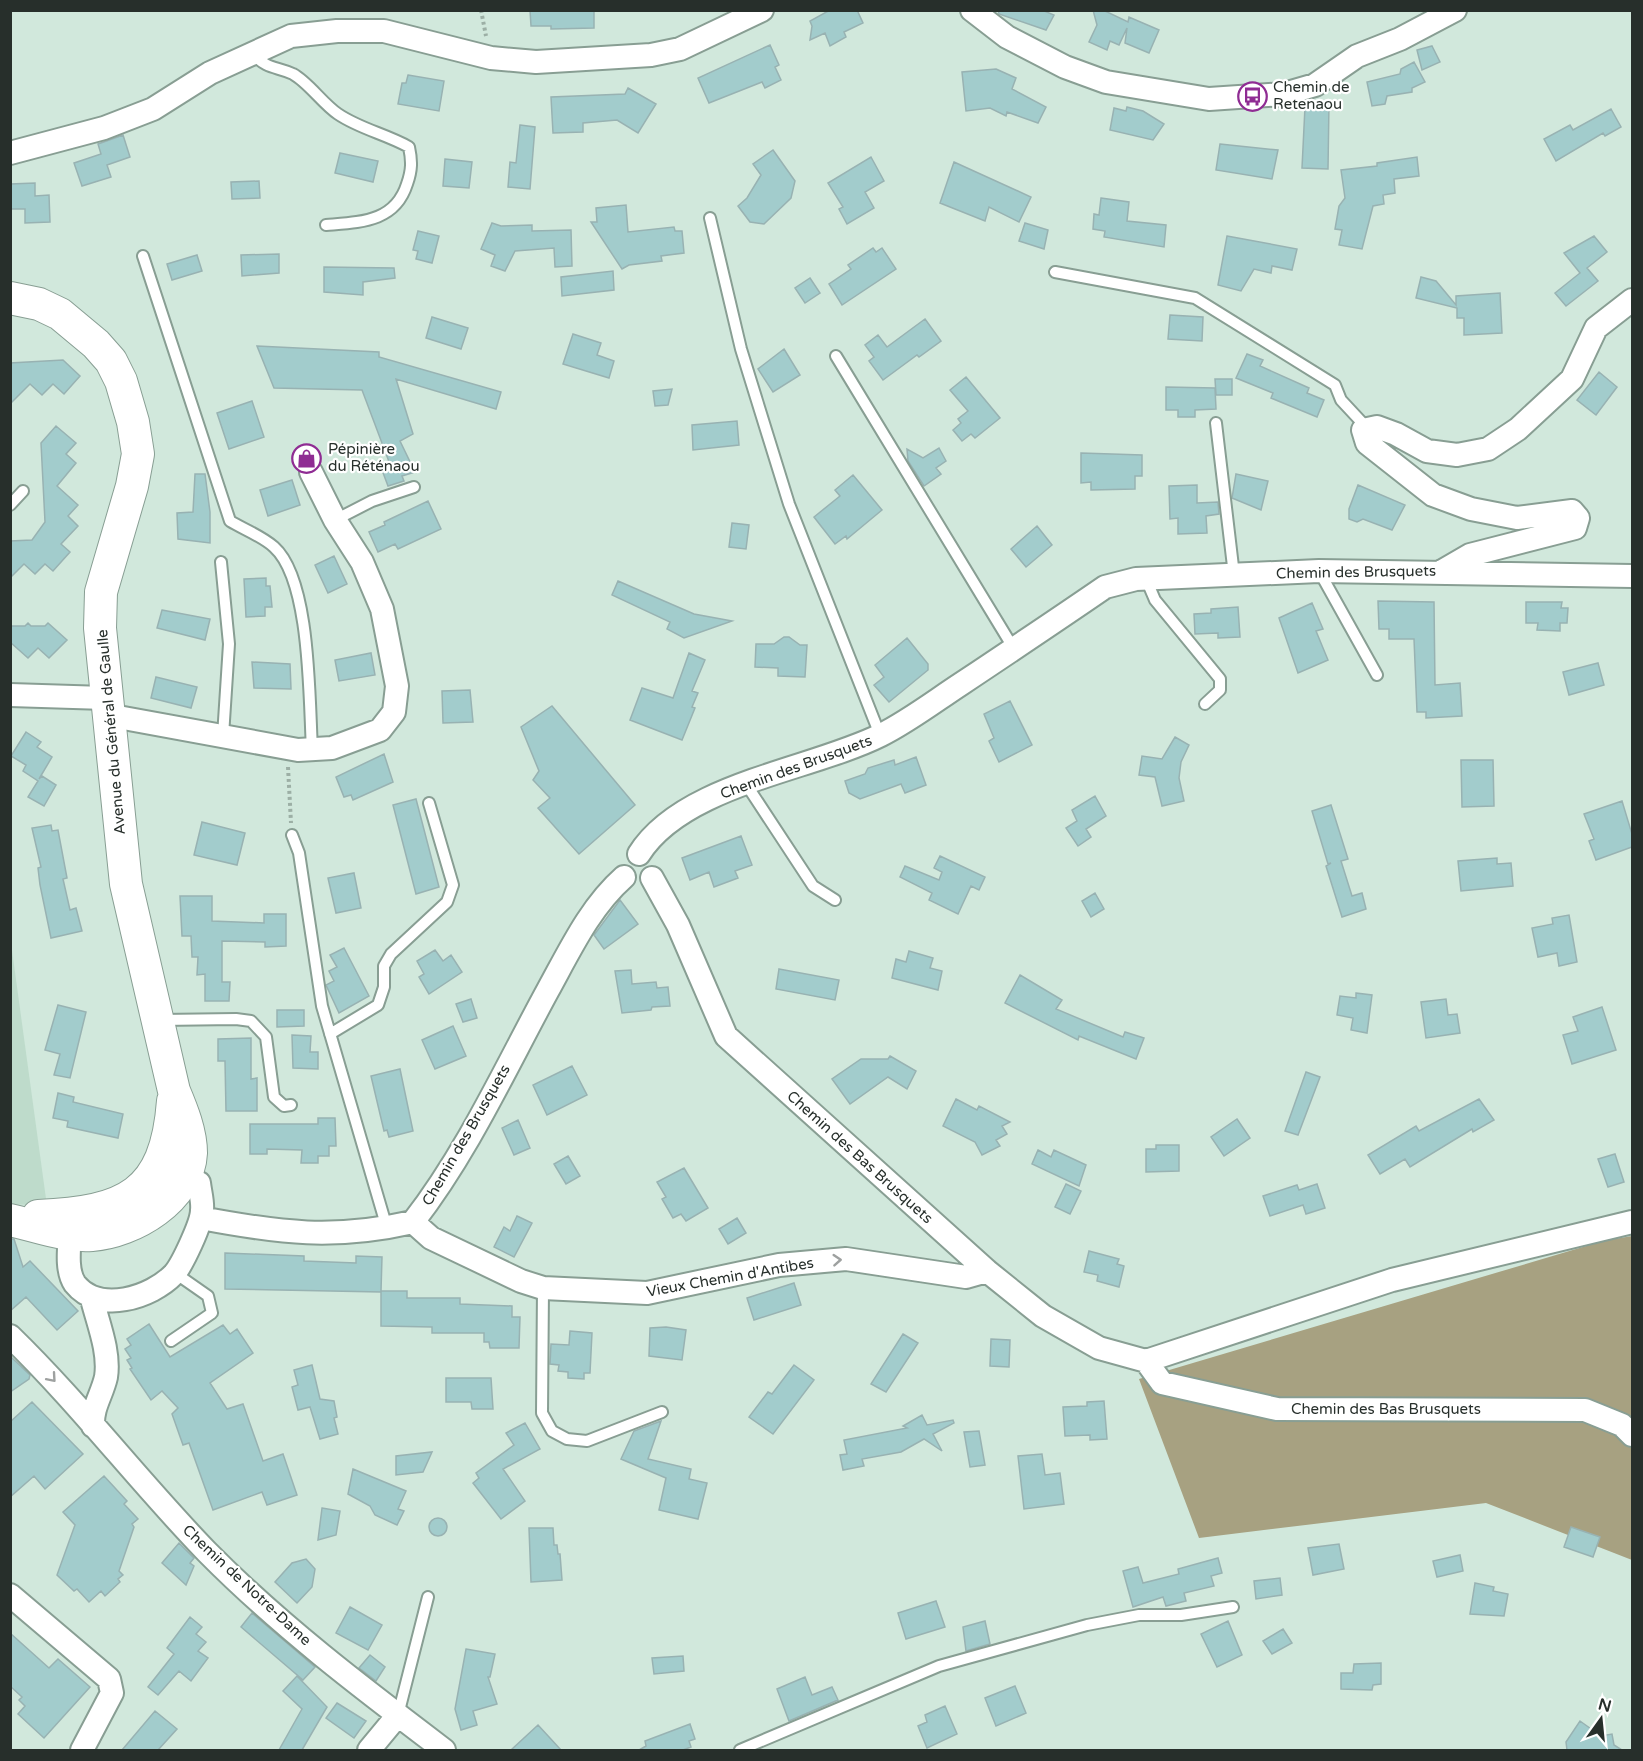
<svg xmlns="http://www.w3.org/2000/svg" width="1643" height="1761" font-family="'Varela Round',sans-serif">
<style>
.built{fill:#bedbcb}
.forest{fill:#a7a181}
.building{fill:#a2cccc;stroke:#98b2b2;stroke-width:1.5}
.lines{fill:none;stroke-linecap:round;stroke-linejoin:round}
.service-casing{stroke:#889e93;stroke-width:14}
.minor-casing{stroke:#889e93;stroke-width:26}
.secondary-casing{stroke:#889e93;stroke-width:34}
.path{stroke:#9cafa5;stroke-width:4;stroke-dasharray:3 3;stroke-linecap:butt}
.service{stroke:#fff;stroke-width:10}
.minor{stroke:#fff;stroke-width:22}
.secondary{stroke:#fff;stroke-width:32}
.oneway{stroke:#9ea1a0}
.labels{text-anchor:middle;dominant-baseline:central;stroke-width:4.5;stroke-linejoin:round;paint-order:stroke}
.poi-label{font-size:15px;fill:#272f2b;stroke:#fff;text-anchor:start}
.street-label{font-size:15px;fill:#272f2b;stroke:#fff}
</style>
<rect width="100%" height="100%" fill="#d1e8dc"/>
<path class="built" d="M10,939L11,943L47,1206L11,1204Z"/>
<path class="forest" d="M1632,1236V1560L1486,1503L1199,1538L1139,1379L1603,1241Z"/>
<path class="building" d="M530,10H594V28L551,29V26H531Z
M830,10H857L863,23L844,32L846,37L830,46L825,33L810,40L812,26L810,21Z
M998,10H1042L1054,15L1046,30L999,14Z
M1093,10H1103L1128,22L1129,17L1159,30L1149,53L1125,43L1127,28L1119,45L1110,41L1107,50L1089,42L1097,25Z
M770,45L779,65L775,67L781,80L765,88L762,82L709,103L698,78Z
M1432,46L1440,62L1422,70L1417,50Z
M1414,62L1425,82L1412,88V92L1387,96L1385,104L1372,106L1367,82L1400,74L1401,69Z
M996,69L1016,78L1012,89L1046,107L1038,123L1007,112L1006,116L990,108L966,111L962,72Z
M408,75L444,81L439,111L398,104L402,83H406Z
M628,88L656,104L638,133L617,120L583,123V132L553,133L551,97L625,94Z
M1329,103L1328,169L1302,168L1305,107Z
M1127,107L1143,111L1164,124L1153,140L1110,130L1114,108L1126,111Z
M1611,109L1621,127L1605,136L1603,133L1556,161L1544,139L1570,125L1573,130Z
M520,125L535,127L530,189L508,187L510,162L516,163Z
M123,135L130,157L107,165L111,177L82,186L74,163L101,154L98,144Z
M1220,144L1278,150L1272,179L1216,170Z
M773,150L795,181L791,198L764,224L750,222L738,206L747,198L761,175L753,164Z
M340,153L378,161L373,182L335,173Z
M871,157L884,181L865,192L874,208L847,224L839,209L843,207L828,183Z
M1417,157L1419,176L1394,179L1395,193L1383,195L1384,204L1373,206L1362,249L1339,245L1342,230L1335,229L1339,206L1345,198L1341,170L1377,166V163Z
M445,159L472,162L469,188L443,186Z
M954,162L1031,197L1019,222L989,207L985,221L940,203Z
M259,181L260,198L232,199L231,182Z
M35,183V196L49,195L50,222L25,223V209H10V184Z
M1101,198L1129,202L1127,221L1166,225L1164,247L1104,237L1105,231L1093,229L1094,214L1099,215Z
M626,205L628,232L674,227L675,231H682L684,253L661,256L662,261L629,265L622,269L591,222H597L596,208Z
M492,223L501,226L532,225V231L571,230L572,266L555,267L554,248L515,251L505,271L491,266L495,255L481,249Z
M1025,223L1048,230L1044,249L1019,241Z
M418,231L439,236L432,263L416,259L418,251L413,250Z
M1227,236L1297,249L1292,270L1272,266L1271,273L1254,269L1241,291L1218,285Z
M1594,236L1607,252L1587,268L1598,281L1566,306L1555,293L1580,273L1564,253Z
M873,248L876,252L882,248L896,269L842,305L829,284L851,269L848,265Z
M279,254V273L242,276L241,255Z
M197,255L202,271L172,280L167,264Z
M324,267L394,268L395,278L363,282V295L324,292Z
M613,271L614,290L562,296L561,277Z
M1421,277L1436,281L1456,305V296L1500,293L1502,333L1464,335V318H1457V308L1416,298Z
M810,278L820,293L805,303L795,288Z
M1170,315L1203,317L1202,341L1168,339Z
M432,317L468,328L461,349L426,338Z
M925,319L941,341L919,357L917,355L883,380L869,361L874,357L865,345L878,335L887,347Z
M573,334L601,343L597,355L614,361L609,378L563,364Z
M257,346L379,352V357L501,392L496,409L396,379L413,434L400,441L415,472L402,476L404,481L388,486L382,470L391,467L362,390L274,388Z
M784,349L800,375L773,392L758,369Z
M1247,354L1263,360L1260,366L1309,388L1307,393L1324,400L1317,417L1271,398L1273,393L1236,378Z
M63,360L80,376L64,394L53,384L42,395L30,384L10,404V363Z
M1599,372L1617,387L1596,415L1577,400Z
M966,377L1000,418L975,438L971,434L962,441L953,430L961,423L958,419L968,411L950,390Z
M1215,379H1232V395H1216Z
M1166,387L1215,388L1216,409L1195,410V417H1178V410H1166Z
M672,389L668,405L655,406L653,391Z
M252,401L264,437L229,449L217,413Z
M737,421L739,445L693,450L692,425Z
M56,426L76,443L66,454L76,463L57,486L78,505L68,516L78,526L61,544L70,552L53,571L45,564L35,574L24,564L10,578V541L32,540L45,522L41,443Z
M939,448L946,461L936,468L941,474L924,486L908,461L907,449L923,458Z
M1081,453L1142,455V476H1135V489L1091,490V482L1081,483Z
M195,474H205L210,512V543L178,539L177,513L193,512Z
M1236,474L1268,481L1261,510L1232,498Z
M853,475L882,510L847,539L846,536L835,544L814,517L840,496L835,490Z
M292,480L300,505L268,516L260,490Z
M1197,485V503L1218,502L1219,514L1206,516L1207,533L1178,534V518L1170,519L1169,486Z
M1358,485L1405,505L1392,530L1363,519L1357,522L1349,519V509Z
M428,501L441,529L398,549L395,544L378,552L369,532L385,525L384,522Z
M732,523L749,525L746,549L729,547Z
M1037,526L1052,545L1026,567L1011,549Z
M334,556L347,584L328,593L315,565Z
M266,578V586H270L272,607H265V616L246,617L244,579Z
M618,581L694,614L732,621L684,638L667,629L670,622L612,595Z
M1378,601L1434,602L1435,685L1460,683L1462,716L1426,718V712H1417L1414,639H1389V629H1379Z
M1526,602H1562L1561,608H1568L1567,623H1560V631L1537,630L1538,623H1526Z
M1312,603L1323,629L1316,631L1328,660L1298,673L1279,618Z
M1238,607L1240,637L1218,638V633L1195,634L1194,614L1211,613V609Z
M162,610L210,619L205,640L157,628Z
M28,623L31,626H45L48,623L67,640L49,658L38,648L28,658L10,642V626H25Z
M784,637H789L800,645H807L805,677L778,676V668L755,667L756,644H774Z
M907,638L928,664V670L889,702L874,685L884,677L875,665Z
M371,653L375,675L339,681L335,660Z
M689,653L705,660L692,691L698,693L692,707L695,708L682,740L630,720L642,688L673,698Z
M252,662L290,664L291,689L254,688Z
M1598,663L1604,685L1569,695L1563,672Z
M156,677L197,687L191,708L151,698Z
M470,690L473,722L443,723L442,691Z
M1010,701L1032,745L999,762L989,741L994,738L984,714Z
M552,706L635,805L579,854L538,808L550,798L533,780L539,771L521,727Z
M26,732L41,742L37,747L52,757L39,779L42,776L56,785L44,806L28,797L38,781L23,771L26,765L11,756Z
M1175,737L1189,745L1181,762L1179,778L1184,801L1162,806L1155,777L1139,775L1142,756L1162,759Z
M384,754L393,782L353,800L351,795L344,797L336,777Z
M916,757L926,785L905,793L901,784L860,799L849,793L845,781L865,774L868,768L894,760L895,765Z
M1461,760H1493L1494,806L1462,807Z
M1095,796L1106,816L1086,829L1091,837L1078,846L1066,828L1077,821L1072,810Z
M416,799L439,887L416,894L393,805Z
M1622,801L1632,834V847L1596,860L1589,841L1594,839L1584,814Z
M1331,805L1348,859L1341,861L1352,896L1362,893L1366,909L1342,917L1326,866L1331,863L1328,864L1312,811Z
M202,822L245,833L237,865L194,855Z
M51,825L52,831L58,830L67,878L63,879L70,910L76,908L82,931L51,938L40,885L38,868L41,867L32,828Z
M741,836L752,865L735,871L738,878L714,887L709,872L690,880L682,858Z
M940,856L985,877L979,890L971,886L958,914L929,900L932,893L900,877L905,866L939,880L942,872L934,868Z
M1497,858V864L1511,863L1513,886L1461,891L1458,861Z
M354,873L361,908L336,913L328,878Z
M1095,893L1104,909L1091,917L1082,901Z
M180,896H212V921L264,923V914H286V946L265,947V942L222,941V982H230L229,1001H205V974L197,975L198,957H192L191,936H182Z
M620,900L638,924L604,949L594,935Z
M1569,915L1577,962L1559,966L1557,953L1538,957L1532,928L1553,924L1552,918Z
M344,948L369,996L339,1013L326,985L334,981L329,971L337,967L330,955Z
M435,950L443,961L451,955L462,972L429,994L419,977L424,974L417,961Z
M909,951L933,958L930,968L942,971L938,990L892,978L896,959L906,962Z
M779,969L839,980L835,1000L776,989Z
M631,970L632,984L656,982L657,988L668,987L670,1006L652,1007L651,1010L622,1013L615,971Z
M1020,975L1062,1000L1056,1009L1123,1037L1125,1032L1144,1038L1136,1059L1079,1036L1078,1040L1005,1003Z
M1356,993L1372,995L1367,1033L1351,1030L1353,1018L1337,1015L1340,996L1356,998Z
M471,999L477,1018L463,1022L456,1004Z
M1446,999L1448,1015L1457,1014L1460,1033L1426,1038L1421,1002Z
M58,1005L86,1012L70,1078L54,1075L60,1054L45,1050Z
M1602,1007L1616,1050L1572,1064L1563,1035L1578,1031L1573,1017Z
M277,1010H304V1026L277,1027Z
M453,1026L466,1056L435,1069L422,1040Z
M292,1035L311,1036L310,1052H318V1069L293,1068Z
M251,1038V1079L257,1078V1111H226L225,1061H218V1039Z
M890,1056L916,1071L907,1089L888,1077L850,1104L832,1079L861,1059H888Z
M572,1066L587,1095L547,1115L533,1085Z
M400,1069L413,1131L389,1137L387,1130L384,1131L371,1076Z
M1306,1072L1320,1077L1298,1135L1285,1131Z
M58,1093L74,1097L73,1102L123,1114L118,1138L67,1127L68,1121L53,1118Z
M956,1099L977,1110L979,1106L1010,1122L1002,1126L1007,1134L996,1140L1000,1146L982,1155L975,1142L943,1126Z
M1479,1099L1494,1120L1473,1132L1472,1129L1410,1167L1405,1159L1380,1174L1368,1155L1416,1126L1419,1131Z
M318,1118H335L336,1146H329V1156H318V1163H301L302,1150L267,1149V1154H250V1124H318Z
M1237,1119L1250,1138L1224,1156L1211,1137Z
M518,1120L530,1148L514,1155L502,1128Z
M1156,1145H1179V1171L1146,1172V1149H1156Z
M1038,1150L1051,1157L1054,1150L1086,1165L1079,1186L1032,1164Z
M1615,1154L1624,1182L1608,1187L1598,1159Z
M568,1156L580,1176L566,1184L554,1164Z
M684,1168L708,1208L686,1221L681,1214L673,1218L662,1199L666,1197L657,1182Z
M1066,1184L1081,1191L1070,1214L1055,1207Z
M1317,1184L1325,1208L1306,1214L1303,1205L1270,1216L1263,1196L1297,1185L1299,1190Z
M517,1216L532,1223L514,1257L494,1247L504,1227L510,1231Z
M737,1218L746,1233L728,1244L719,1229Z
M10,1239H14L23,1267L30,1261L78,1311L57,1330L26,1297L10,1311Z
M1089,1251L1119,1259L1117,1264L1124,1266L1119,1287L1097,1281L1098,1275L1084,1272Z
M225,1253L304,1256V1261L356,1263V1256L382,1257L381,1291H407V1298H460V1304L512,1306V1317H520L519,1348H490L489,1342H484V1333H432V1327L381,1326V1292L225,1289Z
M794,1283L801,1305L754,1320L747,1298Z
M149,1324L170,1357L223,1325L230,1334L237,1329L253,1353L210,1383L227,1409L243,1404L263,1461L283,1454L297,1495L267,1505L262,1492L213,1510L189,1443L183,1445L172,1414L178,1408L162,1391L151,1400L130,1369L132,1368L127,1360L131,1358L125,1349L131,1345L127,1339Z
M666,1327L686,1330L682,1360L649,1356L650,1328Z
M570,1331L592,1333L590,1373H584V1379L568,1378V1372L558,1371L559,1365L550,1364L551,1344L569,1345Z
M903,1334L918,1343L886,1392L871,1384Z
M991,1339L1010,1340L1009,1367L990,1366Z
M10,1356L30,1375L29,1379L10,1392Z
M312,1365L320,1399L334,1401L337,1417L334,1418L338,1434L320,1439L310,1407L298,1410L292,1387L298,1385L294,1370Z
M794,1365L814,1380L773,1434L749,1417L768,1392L772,1394Z
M446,1378H491L493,1409H472L471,1402H446Z
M1104,1401L1107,1439L1090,1440V1435L1065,1436L1063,1407L1087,1406V1402Z
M32,1402L83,1454L45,1489L34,1476L10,1497V1422Z
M922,1415L927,1425L953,1420L954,1423L933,1434L942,1451L924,1439L901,1452L862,1459L864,1466L843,1470L840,1455L847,1454L844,1440L907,1428L903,1426Z
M661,1421L648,1459L691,1469L689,1479L707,1483L698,1519L659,1510L666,1478L621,1459L634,1431Z
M525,1423L540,1449L503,1469L525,1501L501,1519L473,1483L479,1478L476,1473L514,1445L506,1433Z
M979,1431L985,1465L970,1467L964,1432Z
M432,1452L423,1472L396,1475V1456Z
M1042,1454L1045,1475L1060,1473L1064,1504L1024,1509L1018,1456Z
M353,1469L406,1491L398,1509L404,1511L397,1525L375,1515L370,1506L348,1494Z
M104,1476L127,1501L124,1504L138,1519L132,1524L134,1527L119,1571L123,1575L118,1579L120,1582L105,1596L101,1591L89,1602L77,1589L74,1591L57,1575L75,1525L63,1512Z
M322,1508L340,1511L336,1535L318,1540Z
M429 1527a9 9 0 1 1 18 0a9 9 0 1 1-18 0Z
M1571,1527L1600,1537L1593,1557L1564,1547Z
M529,1528H553L554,1545H557L558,1554H560L562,1580L531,1582Z
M179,1543L194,1558L190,1563L194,1566L186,1585L162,1563Z
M1339,1544L1344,1569L1313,1575L1308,1548Z
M1460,1555L1463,1571L1437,1577L1433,1561Z
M1218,1558L1222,1573L1211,1576L1214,1586L1184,1593L1186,1601L1166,1606L1163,1597L1133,1607L1123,1571L1138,1567L1143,1583L1179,1574L1178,1569Z
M306,1559L315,1569L312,1587L297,1603L275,1582L292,1563Z
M1280,1578L1282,1595L1256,1599L1254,1581Z
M1475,1583L1494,1587L1493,1591L1508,1594L1504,1616L1470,1614Z
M936,1601L945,1627L906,1639L898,1613Z
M350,1607L382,1625L368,1650L336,1633Z
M252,1613L315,1667L303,1680L241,1627Z
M190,1617L202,1627L196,1634L206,1642L198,1651L208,1658L191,1681L179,1671L158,1695L148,1687L174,1654L167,1648Z
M985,1621L990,1644L966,1651L963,1627Z
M1228,1621L1242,1655L1217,1667L1201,1634Z
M1283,1629L1292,1643L1272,1654L1263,1641Z
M10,1633L49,1668L58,1659L90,1687L44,1738L18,1714L25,1706L19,1700L22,1697L10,1686Z
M466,1649L495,1654L490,1677H488L497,1704L473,1711L477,1725L461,1730L455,1709Z
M370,1655L385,1667L376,1681L359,1668Z
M683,1656L684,1671L654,1674L652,1658Z
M1381,1663V1684L1373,1685L1372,1690L1341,1689V1673H1353L1354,1664Z
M297,1676L327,1707L302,1750H279L302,1709L283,1691Z
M805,1677L812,1695L832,1687L838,1700L789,1721L777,1689Z
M1015,1686L1026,1713L996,1726L985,1698Z
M337,1703L366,1721L354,1738L326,1718Z
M945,1706L957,1734L927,1748L918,1726L927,1722L925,1715Z
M155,1711L177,1729L158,1750H122Z
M1580,1721L1601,1736L1612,1734L1614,1745L1622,1750H1567L1566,1742Z
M690,1724L695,1739L689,1741L691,1747L683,1750H639L646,1746L645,1741Z
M538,1725L561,1750H511Z"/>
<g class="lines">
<defs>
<path id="service" d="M253,54C268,70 276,66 293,74C308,82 323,104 338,114C360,129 386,134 409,147C412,161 412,170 407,184C395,222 361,222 326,225
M710,218L741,349L789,504L880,735
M143,256L230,521C243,529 262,536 274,547C311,580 309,700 312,749
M1055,272L1195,298L1335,385L1341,400L1368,429
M836,356L1014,649
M1216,423L1234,575
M10,505L23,491
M335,520L372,501L414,487
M221,562L229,644L223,736
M1319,571L1377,675
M1146,579L1155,600L1220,679V690L1205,704
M746,784L813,886L835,900
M292,835L299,853L322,1006L387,1228
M160,1020L236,1019L251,1021L266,1037L274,1097L284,1106L291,1105
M330,1034L378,1005L384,987V966L391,954L447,902L453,885L429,803
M543,1288L542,1413L552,1431L567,1439L587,1441L662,1412
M171,1341L212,1313L208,1296L175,1273
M398,1715L428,1597
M740,1750L939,1666L1087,1625L1139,1615H1181L1233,1607"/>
<path id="minor" d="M972,10L1007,37L1065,67L1106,82L1209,99L1284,94L1315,85L1357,56L1400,39L1455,10
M10,153L104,128L153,109L210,73L291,36L337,31H384L491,58L536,62L651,55L680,49L762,10
M1439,573L1470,555L1575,528L1578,518L1572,511L1517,518L1471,509L1433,495L1367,443L1363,430L1377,427L1396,434L1427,451L1457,455L1488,449L1518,429L1572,379L1596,328L1632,300
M10,695L105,698
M107,715L298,750L332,748L380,730L394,712L397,686L382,609L362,562L335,520L311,472
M639,854C683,784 811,770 881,735C909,721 935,701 961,684C1009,652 1057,620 1105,587L1136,579L1319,571L1632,576
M652,878L678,925L726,1036L987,1271L1043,1316L1099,1348L1146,1361L1392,1280L1632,1222
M201,1218C280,1233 334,1240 413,1222C468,1151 506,1067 548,990C570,950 590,907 624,877
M413,1222L431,1238L521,1281L543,1288L647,1293L779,1265L846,1259L966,1277L987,1271
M81,1224L70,1234C69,1249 66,1271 75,1284C99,1314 151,1298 174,1274C182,1265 202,1223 202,1210C203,1202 200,1192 199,1183L185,1176L170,1177
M92,1299C98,1323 110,1352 106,1377C102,1395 92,1407 93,1426
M10,1336C80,1404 139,1482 207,1552C279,1625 362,1688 444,1750
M1146,1361L1162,1383L1277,1409L1585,1410L1622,1425L1632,1435
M10,1595L109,1679L112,1693L82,1750
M369,1750L398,1715"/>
<path id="secondary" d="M10,298L39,304L60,314L96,344L111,361L121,381L133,422L138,454L132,486L101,592L100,628L126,884L174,1091C182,1110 191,1132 191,1153C189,1199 133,1232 92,1235C65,1237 37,1226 10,1220
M38,1216C125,1212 166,1195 173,1101"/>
</defs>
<use href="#service" class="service-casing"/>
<use href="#minor" class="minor-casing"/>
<use href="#secondary" class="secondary-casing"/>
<path class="path" d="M481,10L486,36
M288,767L291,823"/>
<use href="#service" class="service"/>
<use href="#minor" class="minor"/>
<use href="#secondary" class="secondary"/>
</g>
<defs><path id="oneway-chevron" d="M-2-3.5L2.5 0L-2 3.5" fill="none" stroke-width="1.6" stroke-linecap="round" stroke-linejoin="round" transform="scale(1.5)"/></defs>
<g class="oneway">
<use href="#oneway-chevron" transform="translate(837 1260) rotate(-4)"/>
<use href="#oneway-chevron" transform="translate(52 1378) rotate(49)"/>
</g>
<defs>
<symbol id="bus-ring" viewBox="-11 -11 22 22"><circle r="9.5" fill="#fff" stroke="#8f2c93" stroke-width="1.5"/><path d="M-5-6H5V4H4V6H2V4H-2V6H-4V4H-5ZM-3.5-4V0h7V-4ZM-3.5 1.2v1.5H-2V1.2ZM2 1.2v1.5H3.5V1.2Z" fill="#8f2c93"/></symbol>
<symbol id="shop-ring" viewBox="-11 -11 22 22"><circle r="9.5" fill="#fff" stroke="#8f2c93" stroke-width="1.5"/><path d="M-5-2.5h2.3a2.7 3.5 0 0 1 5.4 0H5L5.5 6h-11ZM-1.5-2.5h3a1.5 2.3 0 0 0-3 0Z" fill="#8f2c93"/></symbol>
</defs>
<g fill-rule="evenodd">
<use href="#bus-ring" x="1236" y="80" width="33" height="33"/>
<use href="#shop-ring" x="290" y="442" width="33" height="33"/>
</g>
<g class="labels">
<g class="poi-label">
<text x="1273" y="87">Chemin de<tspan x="1273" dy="17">Retenaou</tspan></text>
<text x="328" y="449">Pépinière<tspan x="328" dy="17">du Réténaou</tspan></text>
</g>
<g class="street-label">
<text transform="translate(1356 572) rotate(-1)">Chemin des Brusquets</text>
<text transform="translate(111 732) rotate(-95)">Avenue du Général de Gaulle</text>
<text transform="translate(796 767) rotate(-20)">Chemin des Brusquets</text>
<text transform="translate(466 1135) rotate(-60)">Chemin des Brusquets</text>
<text transform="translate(860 1157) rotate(42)">Chemin des Bas Brusquets</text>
<text transform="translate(730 1277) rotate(-10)">Vieux Chemin d'Antibes</text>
<text x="1386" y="1409">Chemin des Bas Brusquets</text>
<text transform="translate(247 1585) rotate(43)">Chemin de Notre-Dame</text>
</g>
</g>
<rect width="1643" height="1761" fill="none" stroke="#272f2b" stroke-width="24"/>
<g transform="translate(1601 1719) rotate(15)" stroke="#ffffff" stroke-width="4.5" paint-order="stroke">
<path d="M0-4.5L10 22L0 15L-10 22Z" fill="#272f2b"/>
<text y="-9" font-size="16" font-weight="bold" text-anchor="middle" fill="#272f2b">N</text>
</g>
</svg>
